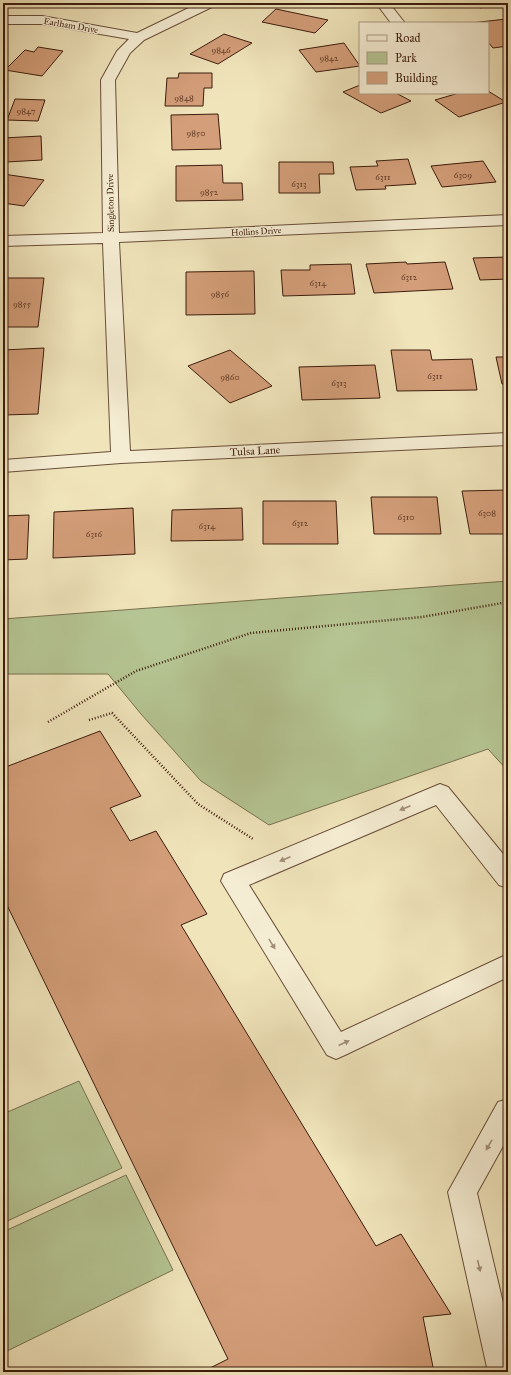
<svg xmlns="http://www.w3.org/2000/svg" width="511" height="1375" font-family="'IM FELL Great Primer',serif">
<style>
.green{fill:#b5c593;stroke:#787050}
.building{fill:#d39e79;stroke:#3c1c0c}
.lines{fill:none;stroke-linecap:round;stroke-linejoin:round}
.lane-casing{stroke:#694e38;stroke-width:2}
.street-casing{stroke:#694e38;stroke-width:2}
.path{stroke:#3c1c0c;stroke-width:2.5;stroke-dasharray:1 2;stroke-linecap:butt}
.lane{fill:#f5edd3;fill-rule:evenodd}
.street{fill:#f5edd3;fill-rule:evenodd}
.oneway{fill:#a28f79}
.labels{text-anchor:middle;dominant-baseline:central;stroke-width:3;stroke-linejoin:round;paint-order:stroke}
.far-street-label{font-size:9px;fill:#3c1c0c;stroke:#f5edd3}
.number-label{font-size:9px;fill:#623c27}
.street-label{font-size:11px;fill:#3c1c0c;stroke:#f5edd3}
</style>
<rect width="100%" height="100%" fill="#f0e4bb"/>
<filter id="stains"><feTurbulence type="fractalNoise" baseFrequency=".005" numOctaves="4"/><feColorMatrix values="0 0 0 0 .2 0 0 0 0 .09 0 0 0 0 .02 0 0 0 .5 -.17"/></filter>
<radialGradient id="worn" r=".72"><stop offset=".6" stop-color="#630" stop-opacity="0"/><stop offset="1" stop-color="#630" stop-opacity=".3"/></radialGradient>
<path class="green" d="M508,581V771L488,749L269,825L201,781L141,714L108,674H3V619Z
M79,1081L122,1168L3,1223V1114Z
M126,1175L173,1270L3,1353V1232Z"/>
<path class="building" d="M465,3H490L481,8Z
M276,9L328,20L315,33L262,22Z
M506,19L508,21V46L493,48L488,42V23H471Z
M224,34L252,43L218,64L190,54Z
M344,43L360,66L316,72L299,50Z
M38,47L63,51L42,76L5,70L25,50L34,52Z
M179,73H212V88H204L203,106H165L167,78H178Z
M360,85V93H396L411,101L381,113L343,92Z
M488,91L506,102L459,117L435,100L459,93H488Z
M15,99L45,100L38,121L7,120Z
M218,114L221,149L172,150L171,115Z
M41,136L42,160L6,162V152L3,153V138Z
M408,159L416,184L385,186L386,189L356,190L350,167L378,166L376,161Z
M483,161L496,182L442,187L431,166Z
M279,162H333L334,174H319L320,193H279Z
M222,165L223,183H242L243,200L176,201V166Z
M3,174L44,180L24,206L3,203Z
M508,257V279L480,280L473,258Z
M406,262L407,264L445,262L453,289L374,293L366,264Z
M351,264L355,294L283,296L281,270H310V265Z
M254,271L255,314L186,315V272Z
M3,278H44L38,327H3Z
M44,348L38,414L3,415V350Z
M230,350L272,386L230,403L188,366Z
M391,350H430L432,360L472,359L477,390L397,391Z
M496,357H508V384H502Z
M375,365L380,398L302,400L299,367Z
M508,490V534H470L462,491Z
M371,497H437L441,534H374Z
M263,501H336L338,544H263Z
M133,508L135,554L53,558L54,512Z
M242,508L243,540L171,541L172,510Z
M29,515L27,559L3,560V516Z
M100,731L141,796L110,808L130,841L156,831L207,914L181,925L376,1246L401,1234L451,1314L423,1317L434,1372H202L228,1359L3,897V768Z"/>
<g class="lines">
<defs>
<path id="lane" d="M440,784L448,787L508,860V888L499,885L436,805L249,885L341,1032L508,954V977L345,1055L336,1059L327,1055L221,881L224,874Z
M508,1099V1137L477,1193L508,1324V1372H488L448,1192L498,1102Z"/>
<path id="street" d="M199,3H215L214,6L144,40L130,53L115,80L119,233L508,215V225L119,242L130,451L508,433V445L121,463L3,472V460L111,452L103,243L3,246V236L103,233L101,80L117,51L129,39L42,24H3V16H42L137,33Z
M376,3H389L405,23H391Z"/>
</defs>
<use href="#lane" class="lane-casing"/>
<use href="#street" class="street-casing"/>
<path class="path" d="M89,720L112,713L198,804L253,839
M48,722L136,671L251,633L422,617L508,602"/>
<use href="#lane" class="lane"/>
<use href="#street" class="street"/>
</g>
<defs><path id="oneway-solid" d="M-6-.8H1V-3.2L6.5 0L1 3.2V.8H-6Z"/></defs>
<g class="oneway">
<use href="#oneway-solid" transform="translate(405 808) rotate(157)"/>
<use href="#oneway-solid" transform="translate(285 859) rotate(157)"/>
<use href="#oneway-solid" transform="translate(272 944) rotate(58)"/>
<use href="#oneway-solid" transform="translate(344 1043) rotate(-25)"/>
<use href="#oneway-solid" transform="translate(489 1145) rotate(120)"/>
<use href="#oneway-solid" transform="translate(479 1266) rotate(77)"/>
</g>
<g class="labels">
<g class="far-street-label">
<text transform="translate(71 25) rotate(10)">Earlham Drive</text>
<text transform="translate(110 203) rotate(-91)">Singleton Drive</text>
<text transform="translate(256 231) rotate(-3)">Hollins Drive</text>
</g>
<g class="number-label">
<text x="221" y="49">9846</text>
<text x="329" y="57">9842</text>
<text x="184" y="97">9848</text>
<text x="26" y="110">9847</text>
<text x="196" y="132">9850</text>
<text x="463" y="174">6309</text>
<text x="383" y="176">6311</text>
<text x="299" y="183">6313</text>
<text x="209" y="191">9852</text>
<text x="409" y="276">6312</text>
<text x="318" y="282">6314</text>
<text x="220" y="293">9856</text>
<text x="22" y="303">9855</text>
<text x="435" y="375">6311</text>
<text x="230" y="376">9860</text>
<text x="339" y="382">6313</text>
<text x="487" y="512">6308</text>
<text x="406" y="516">6310</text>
<text x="300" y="522">6312</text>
<text x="207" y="525">6314</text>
<text x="94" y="533">6316</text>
</g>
<g class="street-label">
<text transform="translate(255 451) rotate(-3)">Tulsa Lane</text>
</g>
</g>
<rect width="511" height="1375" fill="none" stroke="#f0e4bb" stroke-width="16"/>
<rect x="4" y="4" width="503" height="1367" fill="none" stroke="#3c1c0c" stroke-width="2"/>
<rect x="8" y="8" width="495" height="1359" fill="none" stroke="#3c1c0c"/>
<rect x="359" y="22" width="130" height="72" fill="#f5edd3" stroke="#ab9983"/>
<rect x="367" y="35" width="20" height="6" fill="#f5edd3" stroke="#ab9983"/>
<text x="395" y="42" font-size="12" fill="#3c1c0c">Road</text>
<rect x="367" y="52" width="20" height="12" fill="#b5c593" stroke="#ab9983"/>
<text x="395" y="62" font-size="12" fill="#3c1c0c">Park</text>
<rect x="367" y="72" width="20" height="12" fill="#d39e79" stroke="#ab9983"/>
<text x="395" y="82" font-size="12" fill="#3c1c0c">Building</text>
<rect width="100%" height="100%" filter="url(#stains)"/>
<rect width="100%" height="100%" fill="url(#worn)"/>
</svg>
